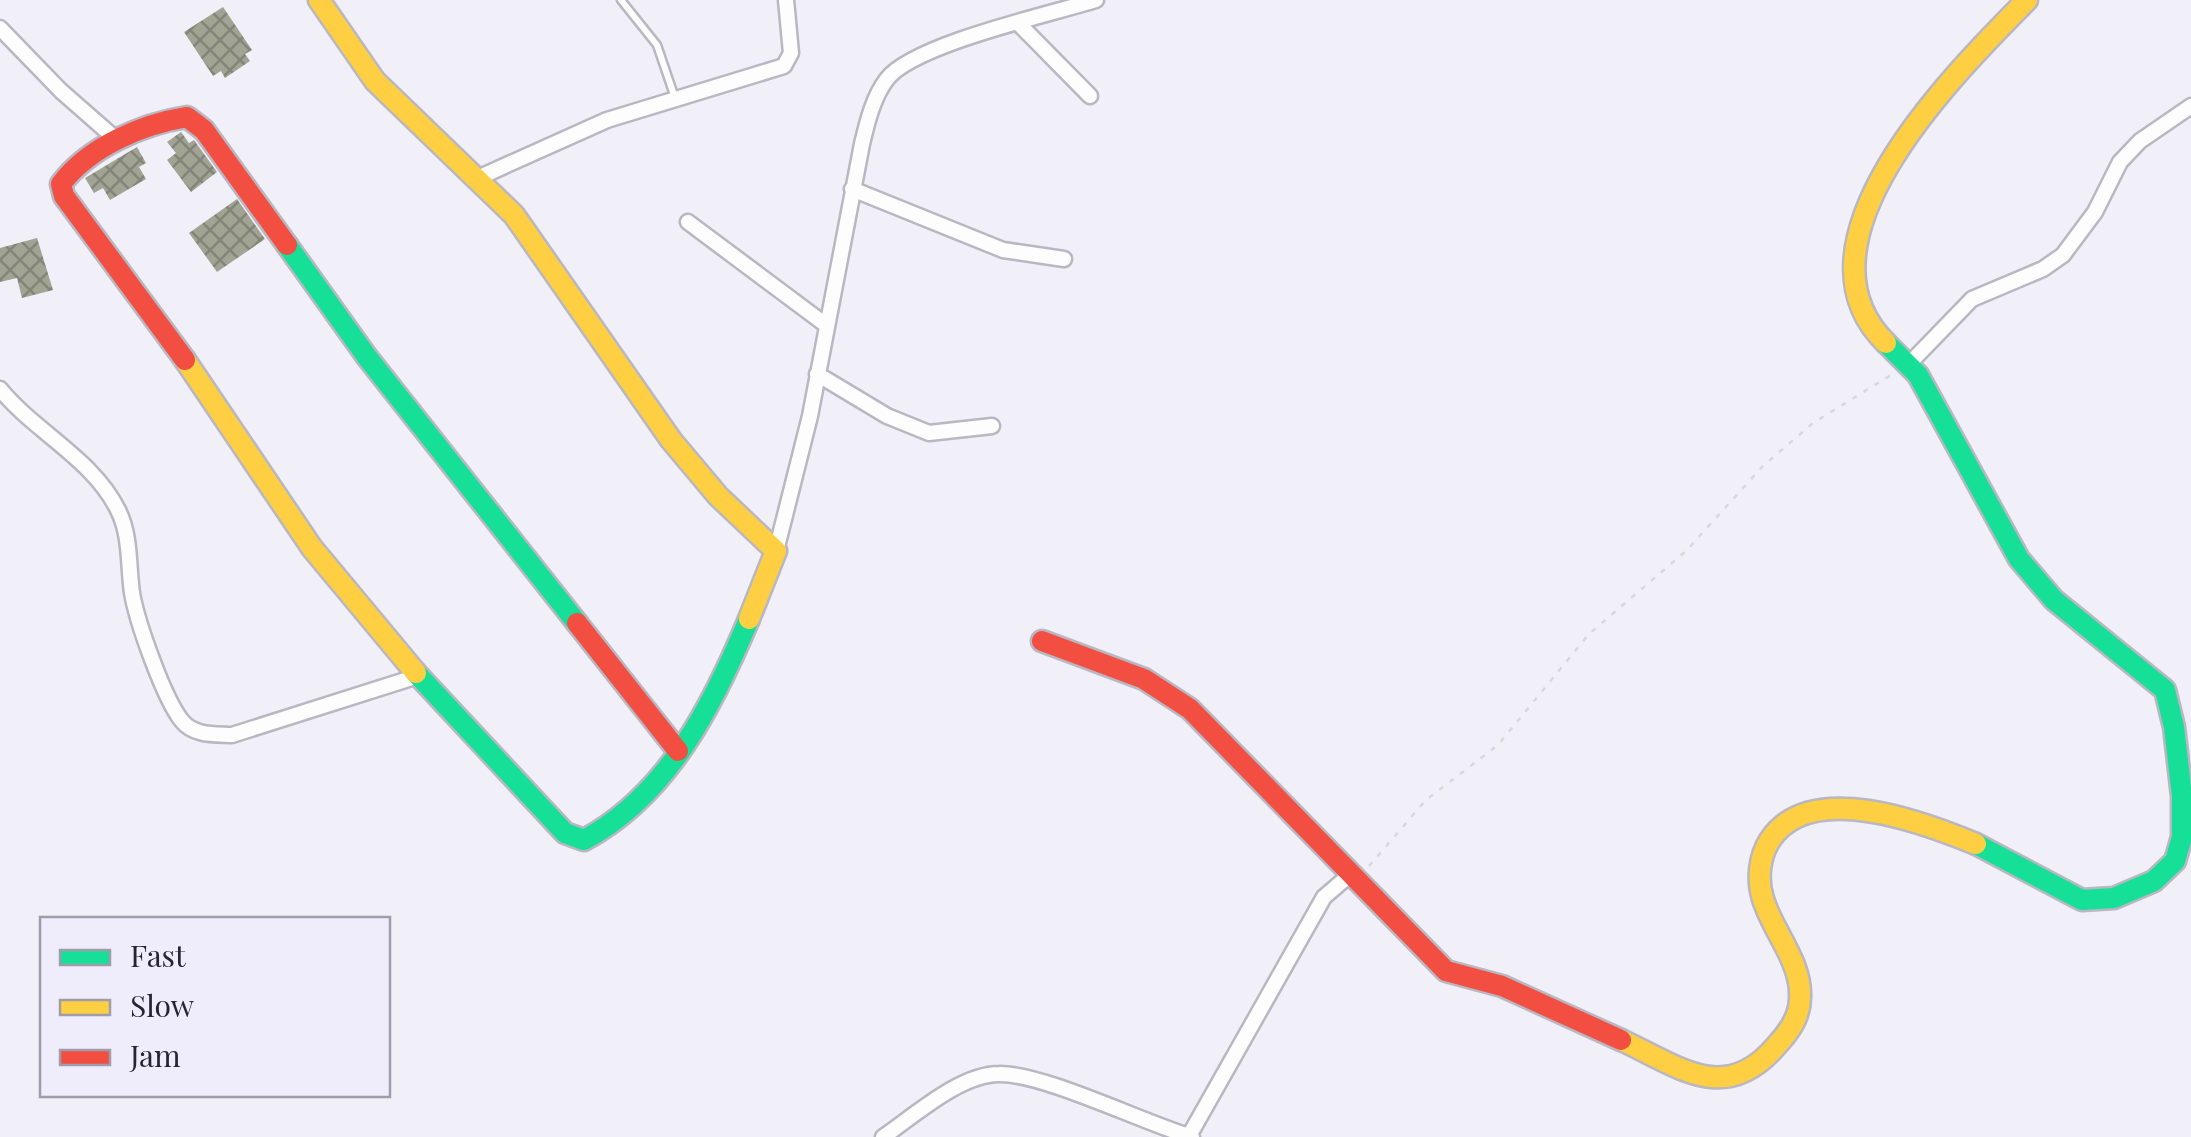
<svg xmlns="http://www.w3.org/2000/svg" width="2191" height="1137" font-family="'Playfair Display',serif">
<style>
.building{fill:url(#building-cross-hatch)}
.lines{fill:none;stroke-linecap:round;stroke-linejoin:round}
.lane-casing{stroke:#b9b7c2;stroke-width:11}
.street-casing{stroke:#b9b7c2;stroke-width:19}
.fast-casing{stroke:#b9b7c2;stroke-width:25}
.slow-casing{stroke:#b9b7c2;stroke-width:25}
.jam-casing{stroke:#b9b7c2;stroke-width:25}
.path{stroke:#d8d7da;stroke-width:2.5;stroke-dasharray:5 8;stroke-linecap:butt}
.lane{stroke:#fdfdfe;stroke-width:6}
.street{stroke:#fdfdfe;stroke-width:14}
.fast{stroke:#16e098;stroke-width:20}
.slow{stroke:#ffcf43;stroke-width:20}
.jam{stroke:#f24e42;stroke-width:20}
</style>
<defs>
<pattern id="building-cross-hatch" width="8" height="8" patternUnits="userSpaceOnUse" patternTransform="scale(2.5)"><rect width="8" height="8" fill="#a1a493"/><path d="M0 0l8 8M0 8l8-8" fill="none" stroke="#838578"/></pattern>
</defs>
<rect width="100%" height="100%" fill="#f1f0f8"/>
<path class="building" d="M223,7L252,50L245,54L250,61L225,78L221,71L213,76L184,32Z
M181,132L189,143L194,140L217,172L191,192L167,160L176,153L167,142Z
M137,147L146,163L139,167L146,179L110,200L103,188L94,193L85,178Z
M237,199L265,239L217,272L189,233Z
M37,238L53,290L22,298L17,278L0,282V248Z"/>
<g class="lines">
<defs>
<path id="lane" d="M621,0L657,45L675,98"/>
<path id="street" d="M1018,23L1090,96
M0,28L61,91L118,141
M480,177L607,120L784,66L791,53L786,0
M852,189L1003,250L1064,259
M688,222L826,325
M1909,364L1972,299L2043,269L2063,255L2095,212L2120,162L2140,141L2191,106
M817,374L887,416L929,433L992,426
M0,389C35,432 93,459 118,510C131,536 128,565 132,593C137,622 164,699 182,721C194,736 215,734 232,735L418,676
M776,551L810,416L862,144C867,123 873,97 887,79C914,44 1051,14 1096,0
M1189,1136L1324,897L1352,873
M883,1137C914,1116 960,1074 999,1074C1043,1073 1144,1123 1192,1137"/>
<path id="fast" d="M287,245L367,357L577,623
M1886,343L1918,375L2019,559L2054,600L2165,690L2174,727L2182,796V837L2175,861L2154,881L2114,898L2082,900L1976,844
M416,673L565,833L584,840C668,795 713,705 749,619"/>
<path id="slow" d="M319,0L375,81L514,215L671,440L718,496L776,551L749,619
M1886,343C1783,242 1957,71 2027,0
M185,360L312,548L416,673
M1621,1040C1680,1067 1725,1106 1777,1045C1789,1032 1800,1017 1800,998C1802,962 1773,932 1763,899C1757,880 1759,857 1770,840C1810,779 1923,822 1976,844"/>
<path id="jam" d="M185,360L64,196L61,184C89,147 142,124 187,117L204,130L287,245
M577,623L678,751
M1042,641L1144,679L1190,709L1446,971L1502,986L1621,1040"/>
</defs>
<use href="#lane" class="lane-casing"/>
<use href="#street" class="street-casing"/>
<use href="#fast" class="fast-casing"/>
<use href="#slow" class="slow-casing"/>
<use href="#jam" class="jam-casing"/>
<path class="path" d="M1369,866L1426,800L1498,745L1589,634L1686,551L1763,466L1813,423L1891,375"/>
<use href="#lane" class="lane"/>
<use href="#street" class="street"/>
<use href="#fast" class="fast"/>
<use href="#slow" class="slow"/>
<use href="#jam" class="jam"/>
</g>
<rect x="40" y="917" width="350" height="180" fill="#efedfb" stroke="#9f9daa" stroke-width="2.5"/>
<rect x="60" y="950" width="50" height="15" fill="#16e098" stroke="#9f9daa" stroke-width="2.5"/>
<text x="130" y="967" font-size="30" fill="#262430">Fast</text>
<rect x="60" y="1000" width="50" height="15" fill="#ffcf43" stroke="#9f9daa" stroke-width="2.5"/>
<text x="130" y="1017" font-size="30" fill="#262430">Slow</text>
<rect x="60" y="1050" width="50" height="15" fill="#f24e42" stroke="#9f9daa" stroke-width="2.5"/>
<text x="130" y="1067" font-size="30" fill="#262430">Jam</text>
</svg>
